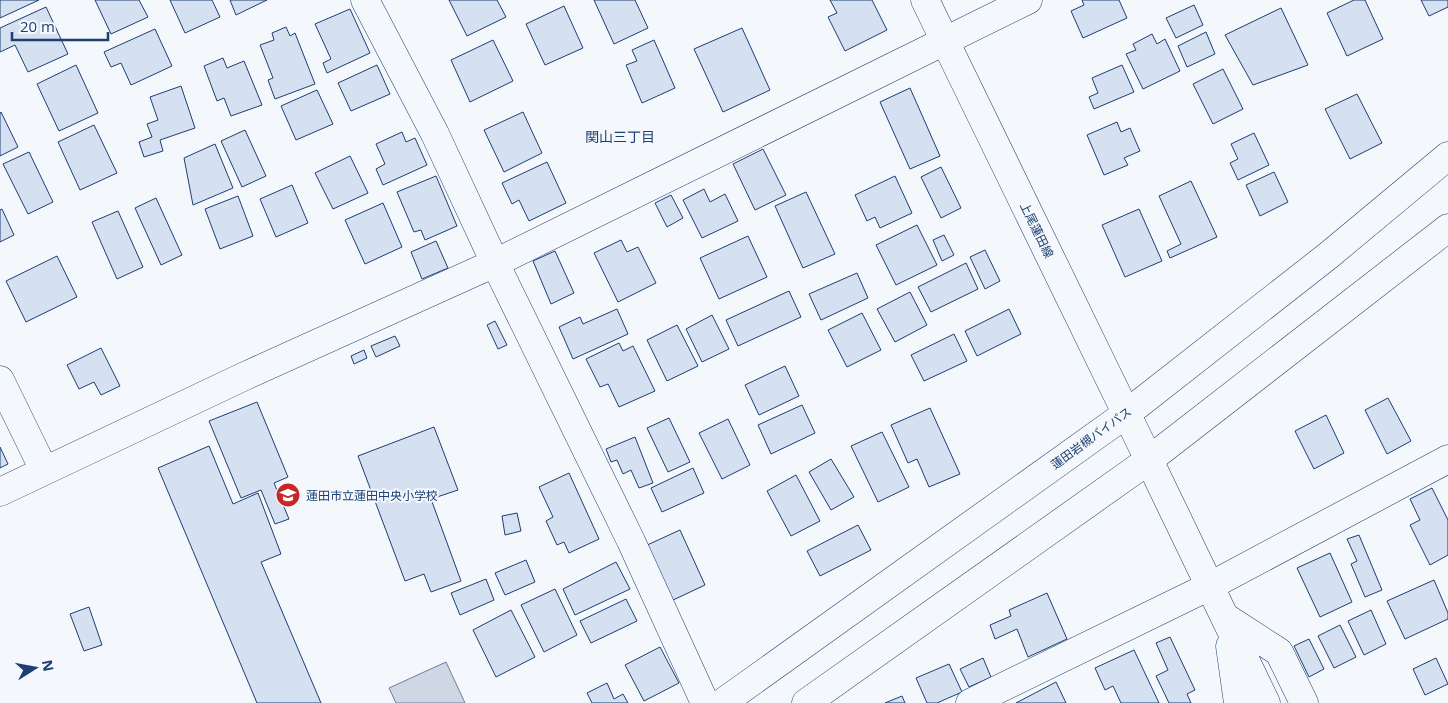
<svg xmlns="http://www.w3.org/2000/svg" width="1448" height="703" font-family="'Open Sans','Noto Sans JP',sans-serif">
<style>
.water{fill:#cfd7e4;stroke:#687fa3}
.building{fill:#d5e0f0;stroke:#1d3f73}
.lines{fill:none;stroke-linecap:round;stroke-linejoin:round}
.minor-casing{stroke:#1d3f73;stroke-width:29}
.major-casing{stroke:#1d3f73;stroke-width:29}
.highway-casing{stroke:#1d3f73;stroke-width:29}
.minor{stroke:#f4f7fb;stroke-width:28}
.major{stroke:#f4f7fb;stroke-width:28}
.highway{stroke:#f4f7fb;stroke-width:28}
.labels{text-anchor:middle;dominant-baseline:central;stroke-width:4;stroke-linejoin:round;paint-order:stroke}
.street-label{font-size:12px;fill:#1d3f73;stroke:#f4f7fb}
.poi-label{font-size:12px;fill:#1d3f73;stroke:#f4f7fb;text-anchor:start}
.neighbourhood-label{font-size:14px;fill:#1d3f73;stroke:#f4f7fb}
</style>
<rect width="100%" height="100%" fill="#f4f7fb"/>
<path class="water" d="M446,662L465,703H396L389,688Z"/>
<path class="building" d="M0,0H39L0,18Z
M95,0H139L148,17L111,34Z
M170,0H212L220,17L185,33Z
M230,0H267L236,15Z
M449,0H497L506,17L467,36Z
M594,0H635L648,28L614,44Z
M830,0H872L887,30L845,51L828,17L837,13Z
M1082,0H1119L1127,18L1083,38L1071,11L1084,5Z
M1354,0H1365L1383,39L1347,56L1327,13Z
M1421,0H1448V7L1429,16Z
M1194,5L1203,25L1176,38L1166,18Z
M564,6L583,48L545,65L526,24Z
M46,7L68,54L28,72L15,45L0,52V28Z
M1281,8L1308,65L1253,85L1225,35Z
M350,9L370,53L327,73L323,63L331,59L315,24Z
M286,27L290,36L295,33L315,84L275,99L268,80L273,78L260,45L274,40L272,33Z
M742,28L770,90L723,112L694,49Z
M155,29L172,66L131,85L121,63L111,67L104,52Z
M1206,32L1215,54L1187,67L1178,46Z
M1152,34L1157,44L1165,39L1180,71L1143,89L1126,54L1136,50L1133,44Z
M493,40L513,81L470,102L451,60Z
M654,40L675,88L642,103L626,65L637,61L632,50Z
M223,58L227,68L244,61L262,105L231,116L224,98L217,101L204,66Z
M76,65L98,113L59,131L37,84Z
M377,65L390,94L351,111L338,83Z
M1122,65L1134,92L1094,109L1089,97L1098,93L1092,78Z
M1223,69L1243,109L1213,124L1193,84Z
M181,86L195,128L160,140L163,151L144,157L139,142L152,137L147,124L158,120L150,97Z
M910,88L940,156L910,169L880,102Z
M317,90L333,124L296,140L281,106Z
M1357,94L1382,143L1350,159L1325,109Z
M1,112L18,147L0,156V113Z
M523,112L542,153L504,172L484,130Z
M1117,122L1121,132L1130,128L1140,151L1124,158L1128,165L1104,175L1087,135Z
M94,125L117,173L80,190L58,142Z
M245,130L266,176L242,187L221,141Z
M402,132L406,142L415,138L427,165L383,185L376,169L385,164L376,144Z
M1254,133L1269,165L1238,180L1230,163L1238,159L1231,144Z
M215,144L233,188L193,205L184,158Z
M763,149L786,195L755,210L733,164Z
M29,152L53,202L28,214L3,164Z
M350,156L368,193L333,209L315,173Z
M547,162L566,203L529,221L519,200L512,204L502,183Z
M941,167L961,208L941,218L921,177Z
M1274,172L1288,202L1260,216L1246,185Z
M436,176L457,226L425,240L421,230L414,232L397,192Z
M895,176L912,213L880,228L875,217L867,221L855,195Z
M1191,181L1217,237L1170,258L1167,251L1181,244L1159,196Z
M292,185L308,223L276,237L260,199Z
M704,189L710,202L725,194L738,221L702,238L683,200Z
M806,192L835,254L803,268L775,206Z
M671,195L683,218L667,227L655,203Z
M238,196L253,236L220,249L205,209Z
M156,198L182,255L161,265L135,208Z
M383,203L402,247L365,264L345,220Z
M2,209L14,235L0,242V210Z
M1139,209L1162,261L1125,277L1102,225Z
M118,211L143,267L117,279L92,222Z
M917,225L937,265L896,285L876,245Z
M944,235L954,255L942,261L933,240Z
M748,236L767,277L719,299L700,258Z
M621,240L627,252L638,247L656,283L618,302L594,253Z
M436,241L448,268L422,279L411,252Z
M985,250L1000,281L985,289L970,257Z
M555,251L574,293L551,304L533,261Z
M57,256L77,297L26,322L6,281Z
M966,263L978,289L931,312L918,287Z
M857,273L868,298L821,320L809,294Z
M789,291L801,317L738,346L726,320Z
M910,292L927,325L895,342L877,309Z
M617,309L628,334L573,359L559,327L580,317L583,324Z
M1009,309L1021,334L977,356L965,331Z
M862,313L881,350L847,367L828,330Z
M712,315L729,349L702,362L686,329Z
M495,321L507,345L498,349L487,325Z
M677,325L698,366L667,381L647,340Z
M954,334L967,361L924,381L911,355Z
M395,336L400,346L376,357L371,346Z
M619,343L623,351L633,346L655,391L619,407L608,384L600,387L586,359Z
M101,348L120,386L101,395L94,382L79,389L67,365Z
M364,350L367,358L354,364L351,356Z
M785,366L799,396L759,415L745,385Z
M1388,398L1411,441L1387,454L1365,410Z
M257,402L288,477L274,483L289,519L275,524L261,490L241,498L209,421Z
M802,405L815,433L771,454L758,425Z
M930,408L960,474L929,487L917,459L908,463L891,425Z
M1326,415L1344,453L1314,469L1295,431Z
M669,418L690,462L668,472L647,428Z
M728,419L750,465L722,479L699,433Z
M434,427L458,490L431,499L461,581L431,592L424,574L405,581L358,456Z
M882,432L909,487L878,502L851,446Z
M635,437L653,483L639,488L631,470L623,474L617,460L611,462L606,449Z
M209,446L233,504L258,493L281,554L261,562L321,703H257L158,468Z
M0,447L8,464L0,468Z
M831,459L854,497L831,510L809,472Z
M693,468L704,493L662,512L651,488Z
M569,473L599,539L569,553L564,542L557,545L546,521L553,517L539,487Z
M796,475L820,521L791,536L767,491Z
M1432,488L1448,520V555L1430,565L1410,525L1420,520L1410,499Z
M517,513L521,531L505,535L502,516Z
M858,525L871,550L820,576L807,551Z
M680,530L705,585L671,601L645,546Z
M1359,535L1382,590L1365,597L1351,564L1357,561L1347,539Z
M1330,553L1352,602L1320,617L1297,568Z
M526,560L535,582L505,595L495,573Z
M616,562L630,589L575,615L563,589Z
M486,579L494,600L460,615L451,593Z
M1434,580L1448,613V619L1405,639L1387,601Z
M555,589L577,635L544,652L521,605Z
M1047,593L1067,639L1028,657L1017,629L995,639L990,625L1011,616L1009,610Z
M626,599L637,621L591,643L580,621Z
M89,607L102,645L84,651L70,614Z
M511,610L535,657L496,677L473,630Z
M1371,610L1386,644L1364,655L1348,621Z
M1340,625L1356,657L1334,668L1318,636Z
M1170,637L1195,690L1187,694L1191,703H1169L1156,676L1168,670L1156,643Z
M1309,639L1324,669L1309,677L1294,646Z
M660,647L679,683L644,701L625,665Z
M1134,650L1159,703H1121L1113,686L1105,690L1095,668Z
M983,658L991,677L969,687L960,669Z
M1436,658L1448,684L1425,695L1413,669Z
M949,664L962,692L937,703H927L916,678Z
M1056,682L1066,703H1016Z
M607,683L614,699L623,694L628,703H592L587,693Z
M902,696L905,703H885Z"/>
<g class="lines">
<defs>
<path id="minor" d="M365,0L435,134L495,263L631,541L705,703
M0,380L44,470
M1149,460L1266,703
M0,492L245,376L495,263L1028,0
M1225,617L1279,652L1304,703
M1230,646L1238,703
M970,703L1210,586L1448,459"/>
<path id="major" d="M925,0L1149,460"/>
<path id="highway" d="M722,703L1126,414L1329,255L1448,156
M806,703L1149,460L1448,228"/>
</defs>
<use href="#minor" class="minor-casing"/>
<use href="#major" class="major-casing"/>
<use href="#highway" class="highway-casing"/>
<use href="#minor" class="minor"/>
<use href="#major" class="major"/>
<use href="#highway" class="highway"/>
</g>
<defs>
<symbol id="school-disc" viewBox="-11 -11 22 22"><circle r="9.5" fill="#c62828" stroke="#f4f7fb"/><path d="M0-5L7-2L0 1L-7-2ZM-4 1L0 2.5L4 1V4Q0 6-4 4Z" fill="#fff"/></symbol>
</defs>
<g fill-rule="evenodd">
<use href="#school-disc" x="274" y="481" width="28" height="28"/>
</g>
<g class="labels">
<g class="street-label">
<text transform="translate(1037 230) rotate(64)">上尾蓮田線</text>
<text transform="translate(1091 438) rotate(-36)">蓮田岩槻バイパス</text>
</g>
<g class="poi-label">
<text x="306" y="495">蓮田市立蓮田中央小学校</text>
</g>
<g class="neighbourhood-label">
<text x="620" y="136">関山三丁目</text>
</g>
</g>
<g transform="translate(35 668) rotate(79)" stroke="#f4f7fb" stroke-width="4" paint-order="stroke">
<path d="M0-4L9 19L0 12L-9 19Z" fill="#1d3f73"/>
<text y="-8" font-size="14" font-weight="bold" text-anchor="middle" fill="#1d3f73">N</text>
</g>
<path d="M12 32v8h96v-8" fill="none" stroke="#1d3f73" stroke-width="2.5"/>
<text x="20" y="32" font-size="15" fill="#1d3f73" stroke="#f4f7fb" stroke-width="4" paint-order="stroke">20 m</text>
</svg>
